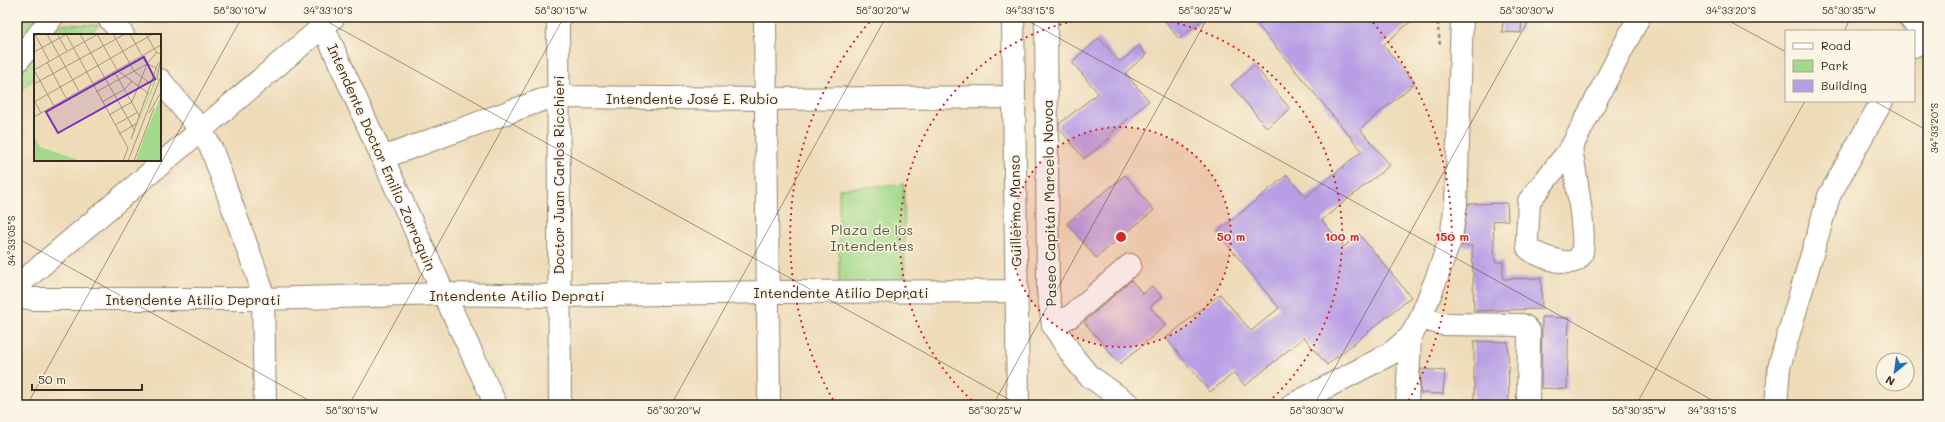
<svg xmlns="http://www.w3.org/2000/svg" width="1945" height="422" font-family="Mali,sans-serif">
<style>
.green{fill:#a3d98a;stroke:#6f8254}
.building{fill:#b79ee5}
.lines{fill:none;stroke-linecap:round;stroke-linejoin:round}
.minor-casing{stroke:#94836c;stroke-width:24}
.path{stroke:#94836c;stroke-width:2.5;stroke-dasharray:3 3;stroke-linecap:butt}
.minor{stroke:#fff;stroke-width:22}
.ticks{fill:none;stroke:#3b2a1e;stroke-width:1;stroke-opacity:0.45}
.ring{fill:none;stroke:#d62828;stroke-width:2;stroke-dasharray:2 4}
.labels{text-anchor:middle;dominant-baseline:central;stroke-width:3;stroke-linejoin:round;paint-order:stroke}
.street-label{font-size:14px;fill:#3b2a1e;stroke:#fcf5e5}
.park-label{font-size:14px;fill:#555639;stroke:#fcf5e5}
.inset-road{fill:none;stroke:#a6957b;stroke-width:1}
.view{fill:#7b2cbf;fill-opacity:0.15;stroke:#7b2cbf;stroke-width:2}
.inset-edge{fill:none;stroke:#3b2a1e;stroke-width:2}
.centre{fill:#d62828;stroke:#fcf5e5;stroke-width:2}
.ring-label{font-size:12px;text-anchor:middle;font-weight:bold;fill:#d62828;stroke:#fcf5e5;stroke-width:3;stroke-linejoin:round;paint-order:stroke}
.neatline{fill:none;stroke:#3b2a1e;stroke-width:1.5}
.ticks-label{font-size:10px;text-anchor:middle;fill:#3b2a1e}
</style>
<rect width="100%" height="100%" fill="#fcf5e5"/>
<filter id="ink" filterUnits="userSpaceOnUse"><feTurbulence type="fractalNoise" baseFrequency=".025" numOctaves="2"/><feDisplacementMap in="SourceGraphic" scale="8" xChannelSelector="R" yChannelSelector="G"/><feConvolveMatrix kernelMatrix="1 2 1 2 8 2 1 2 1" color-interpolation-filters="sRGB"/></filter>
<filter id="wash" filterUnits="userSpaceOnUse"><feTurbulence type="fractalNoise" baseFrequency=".012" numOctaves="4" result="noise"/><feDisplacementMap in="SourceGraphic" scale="16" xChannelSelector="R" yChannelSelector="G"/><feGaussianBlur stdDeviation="0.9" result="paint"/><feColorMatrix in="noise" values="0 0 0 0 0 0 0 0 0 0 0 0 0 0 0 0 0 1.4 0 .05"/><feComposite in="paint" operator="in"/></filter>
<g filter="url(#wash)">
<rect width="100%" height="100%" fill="#eedcb9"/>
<path class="green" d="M17,17H38L17,49Z
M59,24L99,25L87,35H48Z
M35,53V78L17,93V74Z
M904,184L905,286L839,287V189Z"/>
<g id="blocks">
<path class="building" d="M1162,17H1206L1179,39Z
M1263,17H1416L1383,45L1415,83L1360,129L1390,165L1322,220L1344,247L1359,234L1411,297L1327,365L1304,337L1245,386L1234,373L1210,392L1166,338L1220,294L1251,331L1279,308L1217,232L1287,175L1306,197L1362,151L1256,23Z
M1503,17H1522L1521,33L1502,32Z
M1099,38L1120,62L1139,46L1146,55L1125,73L1149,101L1108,136L1110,138L1084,159L1059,128V124L1098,93L1072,62Z
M1254,65L1290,109L1267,128L1231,85Z
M1125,175L1154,210L1096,258L1067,223Z
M1507,203L1508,220L1493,221L1495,262H1503V279L1541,278L1542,309L1474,311L1472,246H1462V243L1468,204Z
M1131,280L1143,294L1152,286L1162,297L1150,307L1166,325L1120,364L1084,322Z
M1542,317L1569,318L1567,389L1541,388Z
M1474,341L1508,342L1509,405H1474Z
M1421,369L1445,371L1443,394L1420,393Z"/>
</g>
</g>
<g filter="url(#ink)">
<use href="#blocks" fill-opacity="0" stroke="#94836c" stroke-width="1"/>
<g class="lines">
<defs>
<path id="minor" d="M108,17L123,35
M319,17L444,294L496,405
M558,17L560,405
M765,17L769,405
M1013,17L1018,405
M1046,17L1048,291L1053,325L1074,358L1088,375L1130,405
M1909,17L1917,26L1919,35L1914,46
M38,35L52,17
M17,62L35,39
M160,80L201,130L212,150L259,280L263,299L265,405
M1571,148C1574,167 1588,241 1581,255C1576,264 1567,263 1559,261C1548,258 1537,256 1528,248L1527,238L1529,201L1571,148L1639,17
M382,158L542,100L558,97L765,99L1013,97
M17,286L333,18
M17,296L33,299H263L444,294L558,296L768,292L1017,291
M1421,318L1442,324L1522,325L1526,327L1529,331L1528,405
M1053,325L1071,316L1130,265
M1292,405L1390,354L1410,337L1419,322L1437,277L1451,237L1456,204L1462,17
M1407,405L1410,337
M1776,405L1779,367L1829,196L1882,101"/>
</defs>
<use href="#minor" class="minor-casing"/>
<path class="path" d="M1437,17L1440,45"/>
<use href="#minor" class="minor"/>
</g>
</g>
<path class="ticks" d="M319,17L1019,405M1021,17L1721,405M1722,17L1786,52M1844,31L1851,17M1874,101L1928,131M17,238L317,405M27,405L242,17M349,405L564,17M671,405L886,17M993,405L1208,17M1314,405L1530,17M1636,405L1805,101"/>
<circle cx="1121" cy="237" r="110" fill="#d62828" fill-opacity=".12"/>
<g class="ring">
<circle cx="1121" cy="237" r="110"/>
<path d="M976 404A221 221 0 0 1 1100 17M1142 17A221 221 0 0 1 1266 404"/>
<path d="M836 405A331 331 0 0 1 873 18M1369 18A331 331 0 0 1 1406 405"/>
</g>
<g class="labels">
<g class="street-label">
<text x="692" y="98">Intendente José E. Rubio</text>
<text transform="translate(382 157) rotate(66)">Intendente Doctor Emilio Zorraquin</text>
<text transform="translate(558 175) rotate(-90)">Doctor Juan Carlos Ricchieri</text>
<text transform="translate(1049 203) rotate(-91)">Paseo Capitán Marcelo Novoa</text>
<text transform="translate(1015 211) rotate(-91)">Guillermo Manso</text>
<text x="841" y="292">Intendente Atilio Deprati</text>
<text x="517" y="295">Intendente Atilio Deprati</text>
<text x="193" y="299">Intendente Atilio Deprati</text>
</g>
<g class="park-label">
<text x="872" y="229">Plaza de los<tspan x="872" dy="16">Intendentes</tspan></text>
</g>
</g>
<g transform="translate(34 34)">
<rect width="127" height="127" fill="#eedcb9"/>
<path d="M125,30L121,49L96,109L118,53ZM127,62V127H102L111,101ZM0,102L6,113L47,127H0Z" fill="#a3d98a"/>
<path class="inset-road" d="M1,0L15,27M13,0L45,57M23,0L33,17M32,0L94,114M46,0L101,97M63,0L83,36L115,60M79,0L100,37L117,50M96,0L112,29L122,34M112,0L122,18L127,20M0,18L33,0M13,28L32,64M0,36L20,72M0,36L64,0M80,37L106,83M123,46L127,22M0,50L91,0M62,58L113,30L123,18M0,66L7,79M0,68L119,0M68,68L91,55L98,47M115,79L126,60M75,81L98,68L113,30M0,83L127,11M81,91L104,78M85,100L103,89M97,105L124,29M89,127L94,114M94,127L127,42M100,127L120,74"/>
<path class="view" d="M110,23L121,45L24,99L12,78Z"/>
<rect width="127" height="127" class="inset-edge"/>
</g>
<circle cx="1121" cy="237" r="6" class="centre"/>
<g class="ring-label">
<text x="1231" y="241">50 m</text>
<text x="1342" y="241">100 m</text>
<text x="1452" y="241">150 m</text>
</g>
<rect width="1945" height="422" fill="none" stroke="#fcf5e5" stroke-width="44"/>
<rect x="1785" y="30" width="130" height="72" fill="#fcf5e5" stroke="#afa495"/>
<rect x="1793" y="43" width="20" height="6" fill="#ffffff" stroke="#afa495"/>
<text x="1821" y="50" font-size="12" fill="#3b2a1e">Road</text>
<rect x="1793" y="60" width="20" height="12" fill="#a3d98a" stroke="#afa495"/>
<text x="1821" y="70" font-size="12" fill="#3b2a1e">Park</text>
<rect x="1793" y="80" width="20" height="12" fill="#b79ee5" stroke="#afa495"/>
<text x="1821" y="90" font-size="12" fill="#3b2a1e">Building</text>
<g transform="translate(1895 372) rotate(209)"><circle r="19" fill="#fcf5e5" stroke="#afa495"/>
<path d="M0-3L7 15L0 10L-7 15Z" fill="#1f6fb2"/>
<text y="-6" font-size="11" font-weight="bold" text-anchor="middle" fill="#3b2a1e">N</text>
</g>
<path d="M32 384v6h110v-6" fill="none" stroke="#3b2a1e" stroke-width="2"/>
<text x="38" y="384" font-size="12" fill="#3b2a1e" stroke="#fcf5e5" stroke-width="3" paint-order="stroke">50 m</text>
<rect x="22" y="22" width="1901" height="378" class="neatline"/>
<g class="ticks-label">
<text x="240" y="14">58°30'10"W</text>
<text x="328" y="14">34°33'10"S</text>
<text x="561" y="14">58°30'15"W</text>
<text x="883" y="14">58°30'20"W</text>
<text x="1030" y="14">34°33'15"S</text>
<text x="1205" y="14">58°30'25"W</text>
<text x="1527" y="14">58°30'30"W</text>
<text x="1731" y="14">34°33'20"S</text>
<text x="1849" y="14">58°30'35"W</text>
<text transform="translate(1934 128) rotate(-90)" y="4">34°33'20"S</text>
<text transform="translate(11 241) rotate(-90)" y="4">34°33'05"S</text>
<text x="352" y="414">58°30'15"W</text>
<text x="674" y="414">58°30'20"W</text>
<text x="995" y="414">58°30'25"W</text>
<text x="1317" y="414">58°30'30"W</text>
<text x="1639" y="414">58°30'35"W</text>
<text x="1712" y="414">34°33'15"S</text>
</g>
</svg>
